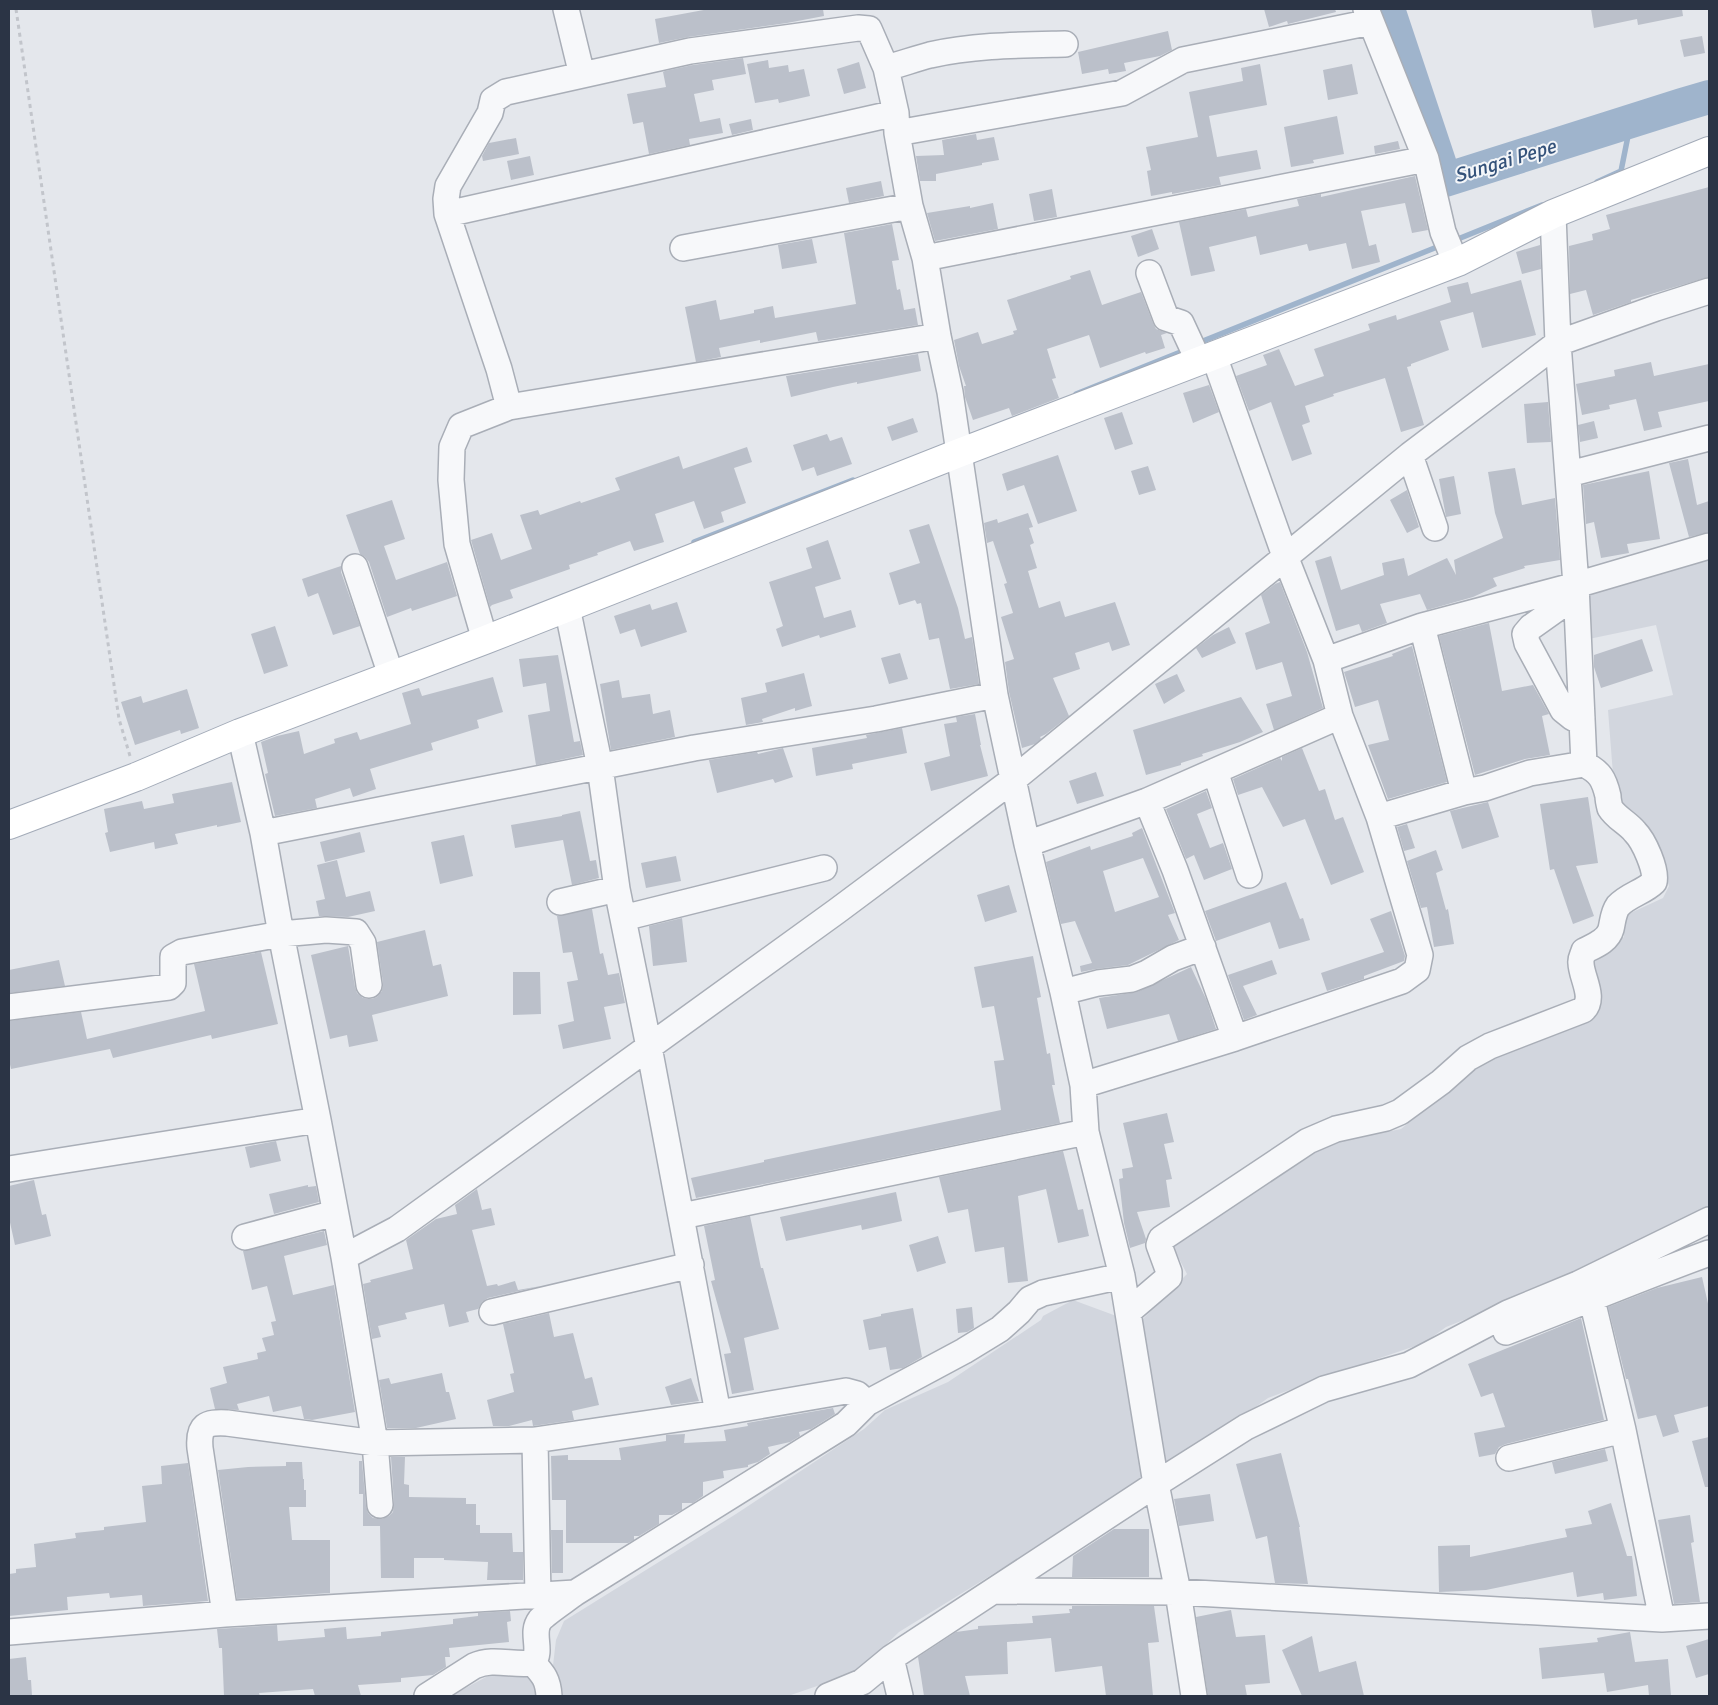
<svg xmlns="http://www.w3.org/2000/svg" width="1718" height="1705" font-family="Signika,sans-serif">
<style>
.built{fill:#d2d6de}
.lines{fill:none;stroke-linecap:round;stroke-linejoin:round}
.stream{stroke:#9fb4cc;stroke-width:5.5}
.river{stroke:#9fb4cc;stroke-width:34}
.building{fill:#bbc0ca;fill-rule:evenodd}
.minor-casing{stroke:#a9aeb7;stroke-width:28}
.major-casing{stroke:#a3abb8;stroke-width:30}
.path{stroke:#c2c5cb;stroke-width:3;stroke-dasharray:4 4;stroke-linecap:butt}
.minor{stroke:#f7f8fa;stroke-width:25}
.major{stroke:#fff;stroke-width:28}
.labels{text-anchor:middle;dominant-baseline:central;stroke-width:4;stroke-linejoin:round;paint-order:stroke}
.water-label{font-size:20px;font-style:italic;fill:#34527a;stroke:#f4f6f9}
</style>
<rect width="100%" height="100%" fill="#e4e7ec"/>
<path class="built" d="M1709,551V1208L1698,1217L1581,1273L1446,1327L1424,1343L1327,1376L1268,1398L1211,1439L899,1632L859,1671L852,1674L788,1696H451L486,1677L524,1672L552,1674L556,1640L564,1621L736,1514L864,1429L885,1410L948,1382L1041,1320L1043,1316L1073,1300L1138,1324L1187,1274L1172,1245L1176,1240L1331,1143L1401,1129L1490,1056L1592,1015L1599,1008L1600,996L1591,961L1624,937V916L1663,898L1669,886L1657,853L1615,800L1608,710L1673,695L1656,625L1584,640L1581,590Z"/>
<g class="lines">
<path class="stream" d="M1597,182L1621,171L1631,121
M1453,241L1542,205
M1198,343L1442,245
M1076,394L1188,349
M694,542L853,480"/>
<path class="river" d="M1388,9L1445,180L1682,105L1709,97"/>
</g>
<path class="building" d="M709,9H823L824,16L787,23L688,37L659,43L655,19Z
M1264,9H1335L1336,12L1288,24L1287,21L1269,27Z
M1591,9H1682L1683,16L1638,25L1637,19L1594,28Z
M1168,31L1172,50L1160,56L1124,63L1126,71L1109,74L1108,69L1082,74L1078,52Z
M1702,36L1705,53L1684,57L1680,40Z
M743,58L746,74L712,80L714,90L694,94L700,122L720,118L723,133L689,139L690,145L649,154L643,122L633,124L627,94L666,87L663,72L665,71L693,65Z
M768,60L769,68L788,65L789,72L804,69L810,96L779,103L778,99L755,103L747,64Z
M859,62L866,88L844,94L837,69Z
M1260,64L1267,105L1209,116L1217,157L1257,150L1261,169L1219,177L1221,185L1172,194V192L1151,196L1147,171L1151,170L1146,147L1198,137L1189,92L1243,81L1241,68Z
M1352,64L1358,94L1328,100L1323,70Z
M1337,116L1344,154L1313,160L1314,163L1291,167L1284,127Z
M751,119L753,130L732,135L729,124Z
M976,134L977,140L994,137L999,160L982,163V165L936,174V181H920L916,156L944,155L942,140Z
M516,138L519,154L483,161L482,156L489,143Z
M1398,141L1400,149L1375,154L1374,146Z
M530,156L534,175L511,180L507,161Z
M1415,176L1428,230L1412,233L1405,203L1361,211L1369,246L1376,244L1380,262L1352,269L1346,243L1309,251L1307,244L1260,255L1256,236L1209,247L1215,271L1191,276L1179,222L1246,209L1248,217L1299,206L1297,199L1321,194V197Z
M881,181L884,196L849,203L846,188Z
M1709,187V277L1631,300V302L1593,315L1586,290L1570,294L1569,246L1593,240L1592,234L1610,229L1606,215Z
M1052,189L1057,217L1034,221L1029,194Z
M993,203L998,229L935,241L927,213L970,206V208Z
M892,224L899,260L892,261L897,290L900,289L904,310L915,308L918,325L818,341L816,332L760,343V340L719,348L721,357L696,362L685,307L716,300L720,320L754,313V310L773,306L775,318L856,304L844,233Z
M1152,229L1159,249L1138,257L1131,236Z
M812,239L817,263L782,269L778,245Z
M1540,245L1541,269L1522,274L1516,252Z
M1090,270L1102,305L1141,292L1153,323L1156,329L1167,333L1161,335L1165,348L1146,354L1145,352L1100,368L1089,335L1047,349L1056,378L1052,379L1059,398L1012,416L1009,408L973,420L965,397L964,386H966L959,366L954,340L978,332L982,344L1014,334L1013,331L1017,330L1007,300L1071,279L1070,276Z
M1521,280L1536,335L1482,348L1473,312L1440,321L1449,350L1411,364V366L1407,367L1424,425L1401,432L1385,378L1333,394L1334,396L1305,406L1310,422L1302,425L1312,454L1292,461L1271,402L1249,411L1236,376L1267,365L1263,355L1279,349L1295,386L1324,376L1314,349L1370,330L1368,324L1396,315L1397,320L1451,302L1447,287L1468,282L1471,294Z
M918,354L921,371L857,384V382L833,387L791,397L786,376Z
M1651,362L1654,376L1709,364V401L1658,412L1662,427L1644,431L1636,399L1609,405L1610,409L1582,415L1576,384L1615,376L1614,370Z
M1209,385L1219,412L1193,423L1183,393Z
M1548,402L1551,442L1527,443L1524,404Z
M1122,412L1133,444L1115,450L1104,418Z
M913,418L918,432L892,441L887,427Z
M1594,421L1598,438L1580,442L1578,425Z
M827,434L830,441L842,437L852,464L817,476L814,467L802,471L793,445Z
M747,447L752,462L734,468L746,503L721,512L724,522L704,529L694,501L655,514L664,542L634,551L630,541L597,553L598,555L569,565L570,569L510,590L513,598L492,605L490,607L471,540L492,533L501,560L532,549L520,515L538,510L540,515L580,501L581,503L620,490L615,478L679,456L683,469Z
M1058,455L1077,511L1038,524L1024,485L1007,491L1002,474Z
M1688,459L1697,505L1709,501V532L1689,537L1669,463Z
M1148,466L1156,490L1139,495L1131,471Z
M1515,468L1522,505L1555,498L1560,560L1524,566L1525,568L1493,578L1497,586L1473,597L1427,610L1420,594L1380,604L1387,623L1362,632L1359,624L1336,631L1315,561L1331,556L1341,590L1384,575L1382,563L1404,558L1408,576L1447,558L1456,575L1454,560L1503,538L1495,513L1488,472Z
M1649,471L1660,539L1627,544L1629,553L1601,558L1594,522L1586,524L1583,485Z
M1454,476L1461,514L1446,517L1439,479Z
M1407,490L1419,527L1407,533L1390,500Z
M392,500L405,539L384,546L396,580L447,562L457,596L412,611L411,608L387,617L369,562L365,557L360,554L346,515Z
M1028,513L1033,527L1029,528L1034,543L1030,545L1037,568L1028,571L1039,608L1060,601L1065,617L1115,602L1130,645L1112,651L1109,642L1075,653L1080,669L1053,678L1069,716L1046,734L1040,737L1041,739L1035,744L1022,748L1009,692L1005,662L1014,659L1001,617L1013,613L1004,584L1007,583L993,541L987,543L984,523L997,519L998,523Z
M929,524L958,608L965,639L972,637L979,684L950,689L939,638L929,640L921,603L917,604L915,600L899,605L889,573L920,563L909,530Z
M828,540L841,579L815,587L824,618L851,610L856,627L820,638L819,635L782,647L776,629L783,626L769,582L812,568L806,548Z
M341,566V572L360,626L333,635L318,593L308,597L302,579Z
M1280,582L1307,652L1323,708L1274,730L1266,704L1292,696L1282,662L1256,670L1245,633L1270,623L1261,595L1275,584Z
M677,602L687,632L641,647L635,629L620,634L614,616L650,604L652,610Z
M1489,623L1502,691L1533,685L1549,714L1542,716L1550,755L1525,759L1475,775L1439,636Z
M275,626L288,666L264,674L251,634Z
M1229,627L1236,643L1202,658L1196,648L1213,635Z
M1642,639L1653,671L1601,688L1594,667V655Z
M1412,646L1447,782L1388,799L1368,745L1389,740L1378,700L1355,707L1344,672L1393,656L1392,654Z
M900,653L908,679L889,684L881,658Z
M558,655L574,742L580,741L583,755L536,765L528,715L550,711L546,683L523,687L519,659Z
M804,673L812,706L795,711V708L762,719L763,722L746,725L741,698L767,692L765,683Z
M1177,674L1185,691L1164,704L1155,684Z
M493,677L503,712L477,720L479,728L431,743L433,750L370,769L376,789L353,797L350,788L315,799L317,808L275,816L265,774L268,773L261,742L277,736L299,731L304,754L335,743L334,739L357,732L360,740L411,724L402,693L419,688L422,696Z
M619,680L622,698L650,694L653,714L670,710L675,737L611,750L600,684Z
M187,689L199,728L181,734L180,730L135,745L121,702L141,696L143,703Z
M1241,697L1263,732L1240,742L1202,754L1203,756L1181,763V765L1146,775L1133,730Z
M975,714L981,745H980L988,776L931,791L924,763L950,756L944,724L957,722L956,717Z
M902,728L907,753L852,764L853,769L816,776L812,748L867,738L866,735Z
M783,748L793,777L775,783L773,779L717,793L709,760L757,752L758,754Z
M1302,748L1319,791L1325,789L1335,820L1343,817L1364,872L1331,885L1305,819L1283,827L1262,787L1238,795L1233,779L1280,758L1282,761V757Z
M1096,772L1104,796L1077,804L1069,781Z
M232,782L241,822L217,827V825L175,834L178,844L155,849L154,842L110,852L105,833L108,832L104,809L142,801L144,809L174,803L172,794Z
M1206,791L1212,808L1197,814L1210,848L1223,843L1232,869L1204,880L1194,855L1186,859L1166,809Z
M1588,797L1598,863L1576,866L1594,916L1573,924L1554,869L1550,870L1540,804Z
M1488,802L1499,837L1462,849L1450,811Z
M580,811L590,861L596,860L599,878L572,885L563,840L515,848L511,825L562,816V815Z
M1407,824L1415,848L1404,851L1397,827Z
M1142,828L1175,913L1168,915L1179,940L1128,965L1096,969L1081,972L1080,966L1092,963L1075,921L1061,924L1046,862L1090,846L1091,850L1133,836L1132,833ZM1143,858L1159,897L1115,912L1103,871Z
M360,832L365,852L325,862L320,842Z
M464,835L473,876L440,884L431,842Z
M1436,850L1443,870L1436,873L1446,910L1448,909L1454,944L1434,947L1427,907L1421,908L1407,861Z
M676,856L681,881L646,888L641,863Z
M337,860L346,897L370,891L375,911L348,917L319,916L316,901L325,899L317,865Z
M1286,882L1300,919L1303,918L1310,940L1279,949L1270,922L1216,941L1205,911Z
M1009,885L1017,912L985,922L977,895Z
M592,909L600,954L603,953L608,975L619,973L625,1003L604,1007L611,1039L563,1049L558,1025L574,1021L567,982L578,980L572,952L563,953L557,916Z
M1391,911L1405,956L1404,961L1364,976V979L1327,991L1321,973L1384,952L1370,919Z
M682,918L687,962L653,966L649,926Z
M425,930L433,966L441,964L448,996L372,1015L378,1041L349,1047L347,1035L330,1039L311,955L348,946L355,987L357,993L363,998L372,999L377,997L382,991L383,983L377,942Z
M261,952L278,1024L212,1039L211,1035L113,1058L110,1049L11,1069L9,1060V1021L81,1012L87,1039L205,1011L194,964Z
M1033,956L1041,997L1037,998L1047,1054L1050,1053L1055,1085H1052L1060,1123L696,1198L691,1178L764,1162V1160L1001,1110L994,1061L1004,1060L994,1006L982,1008L974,967Z
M59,960L65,986L9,993V970Z
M1272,960L1277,974L1243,986L1257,1015L1244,1020L1228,975Z
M1191,967L1207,1001L1216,1029L1178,1041L1169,1014L1107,1029L1099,998L1137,992Z
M513,972H540L541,1014L513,1015Z
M1167,1113L1174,1142L1164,1144L1172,1179L1166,1180L1170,1207L1137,1212L1146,1239L1145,1243L1130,1248L1124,1223L1119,1179L1123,1178L1122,1169L1133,1167L1123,1123Z
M276,1141L281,1161L250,1168L245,1147Z
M1063,1151L1078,1210L1083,1209L1089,1236L1058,1243L1046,1189L1018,1196L1028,1281L1008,1283L1004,1247L975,1252L968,1209L948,1213L939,1177Z
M34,1180L42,1215L46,1214L51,1236L15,1245L9,1218V1186Z
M308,1185V1187L316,1186L319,1202L274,1214L269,1194Z
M477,1189L482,1210L491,1208L495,1225L472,1230L487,1286L497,1284L498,1286L515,1281L518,1290L541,1286L488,1298L482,1302L478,1309L466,1312L469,1322L449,1327L444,1304L405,1313L407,1319L378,1326L381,1337L372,1339L363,1284L371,1282L370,1280L413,1269L406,1240L436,1219L457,1214L455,1205Z
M896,1192L902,1221L862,1230L861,1225L786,1241L780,1217Z
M750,1216L761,1268H763L779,1329L744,1338L754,1390L732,1394L724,1354L731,1353L711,1281L715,1280L704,1226Z
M324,1231L327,1245L284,1256L293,1295L334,1285L355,1412L312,1420L304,1419L301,1406L273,1412L269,1396L237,1404L239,1410L215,1409L210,1388L227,1383L223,1367L258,1359L257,1353L266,1351L262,1338L274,1335L271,1322L276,1321L267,1286L252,1290L243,1251Z
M938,1236L946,1263L917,1272L909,1245Z
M1702,1277L1709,1308V1406L1674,1415L1679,1432L1663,1437L1656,1415L1638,1419L1628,1379H1626L1608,1307L1657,1288Z
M972,1307L974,1328L967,1332L958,1333L956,1309Z
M913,1308L922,1357L903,1368L890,1370L886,1347L869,1350L863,1320L881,1316V1314Z
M549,1313L554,1337L573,1333L585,1379L592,1377L599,1405L572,1411L574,1420L533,1426L532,1420L509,1426H493L487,1400L514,1392L510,1374L514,1373L503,1324Z
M1581,1318L1604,1420L1506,1444L1499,1447L1495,1454L1479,1457L1474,1433L1505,1427L1493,1393L1481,1397L1468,1364Z
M442,1373L446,1392H449L456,1419L416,1428H387L379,1380L389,1378L391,1384Z
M691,1378L699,1401L671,1405L665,1387Z
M833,1408L835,1414L811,1429L799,1432L800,1436L790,1442L768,1447L770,1454L758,1462L748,1465V1467L723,1471L724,1478L703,1482V1496L693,1503H682V1510L672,1515H659V1524L639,1536H634V1540L628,1543H566V1500H552L551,1456L568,1455V1460H621L619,1448L666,1441V1435L685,1434L684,1443L726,1441L724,1430L748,1426L747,1423Z
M1709,1437V1487H1705L1692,1441Z
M1605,1449L1608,1461L1555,1474L1552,1462Z
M1281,1453L1300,1527H1299L1308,1584L1275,1583L1267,1536L1256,1539L1236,1464Z
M391,1457H405L404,1484L409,1485V1497L466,1498V1504H476V1525H480V1533H512L513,1552H523V1580H487L488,1562L444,1560V1558H414V1578H381L380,1526H363V1494H359V1461H362L366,1506L368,1513L373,1518L382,1519L389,1516L393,1512L394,1504Z
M286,1462H302L303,1479H304V1490H306V1507H289L292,1540H330V1593L237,1599L218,1470L248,1467L286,1466Z
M188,1463L208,1601L143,1606L142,1595L110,1598L109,1593L67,1597L68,1610L9,1616V1574L16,1573V1569L36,1567L34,1544L76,1538L75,1533L104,1530V1527L146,1522L142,1486L162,1484L161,1466Z
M1210,1494L1214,1521L1179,1526L1174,1499Z
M1611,1503L1627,1556H1632L1637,1596L1604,1600L1603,1593L1577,1597L1573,1572L1486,1590L1439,1592L1438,1546L1470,1545V1557L1567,1537L1565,1529L1592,1524L1588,1511Z
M1690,1515L1694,1542L1691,1543L1700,1602L1674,1604L1658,1520Z
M1114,1529H1149V1577H1072L1073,1556Z
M551,1530H563V1573H552Z
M1072,1606H1154L1159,1642L1148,1643L1153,1696H1106L1102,1666L1055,1672L1051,1638L1007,1642L1008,1674L965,1676L970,1696H924L918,1657L956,1632L978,1629V1626L1033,1623L1032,1616L1070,1613L1069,1609H1072Z
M1231,1610L1236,1637L1265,1635L1270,1683L1245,1685L1247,1696H1208L1196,1617Z
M510,1611L511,1621L507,1622L509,1642L449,1648L450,1657H445L446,1667L433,1675L401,1678V1682L358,1685L361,1696H315L313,1689L259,1693L260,1696H224L222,1648H219L217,1629L277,1625L278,1641L325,1637L324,1629L346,1627L347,1639L381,1636V1632L453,1624V1619L478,1616V1613Z
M1630,1632L1635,1662L1668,1659L1671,1696H1649L1648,1685L1607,1692L1604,1673L1542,1679L1539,1648L1598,1642L1597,1638Z
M1312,1636L1319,1672L1356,1661L1364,1696H1302L1282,1650Z
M1709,1639V1674L1696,1678L1686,1646Z
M26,1657L28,1680H31L32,1696H9V1659Z"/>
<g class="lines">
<defs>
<path id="minor" d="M566,9L582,75
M1366,9L1426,159L1443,232L1453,256L1458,262
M886,68C901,64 915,59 930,55C974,45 1020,45 1065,44
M897,133L1122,93L1183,60L1371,22
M447,214L896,113
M683,248L910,206
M925,258L1426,159
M1149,273L1166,318L1181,323L1194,351L1202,360
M509,407L499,369L447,214L446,199L448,186L490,113L493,100L506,92L690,51L858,28L869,29L886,68L896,113L897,133L910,206L925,258L938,336L950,392L995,695L1027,844L1063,992L1083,1085L1086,1132L1122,1276L1156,1484L1178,1592L1194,1696
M1410,455L1435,528
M1569,474L1709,438
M355,567L391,675
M1576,595L1531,627L1525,634L1527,643L1563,710L1573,718H1582
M567,607L600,767L617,889L649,1047L718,1413
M1422,626L1464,792
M485,640L457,544L451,480L452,447L461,426L509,407L938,336
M1326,660L1422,626L1576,585L1709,546
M240,733L263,833L281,934L318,1120L344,1257L375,1443L535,1440L718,1413L846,1391L857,1394L867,1403
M1215,771L1249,875
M1147,801L1175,870L1235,1038
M1379,817L1464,792L1485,788L1530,773L1584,764
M263,833L694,748L876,719L995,695
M1027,844L1147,801L1340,716
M560,902L617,889
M623,918L824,868
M1063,992L1098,983L1132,979L1147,973L1173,958L1203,947
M9,1007L169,987L173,983V957L182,952L281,934L326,930L356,932L363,943L369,985
M1083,1085L1235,1038L1402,981L1417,970L1420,955L1379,817L1340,716L1326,660L1285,556L1214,356
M9,1169L318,1120
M682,1216L1086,1132
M245,1237L335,1213
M344,1257L397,1229L837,911L1014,779L1410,455L1558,343L1656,308L1709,291
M1592,1300L1623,1430L1662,1619
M492,1312L691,1265
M1128,1312L1169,1277V1272L1159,1245L1161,1239L1308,1141L1336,1129L1386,1118L1400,1112L1441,1082L1468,1058L1490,1046L1583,1010C1596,998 1581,977 1581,963C1580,959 1583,955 1584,951C1594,946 1608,941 1611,929C1613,921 1613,913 1618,906C1628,895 1644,892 1654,882C1657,870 1644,841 1635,832C1628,823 1616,818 1610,808C1609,804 1608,800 1608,796C1604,779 1600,772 1584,764L1576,585L1558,343L1553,214
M1506,1332C1574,1306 1641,1278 1709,1253
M535,1440L538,1597
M1509,1458L1623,1430
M994,1591L1178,1592L1662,1619L1709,1616
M225,1614L200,1448C198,1425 206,1422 227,1423L375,1443L380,1505
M9,1632L225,1614L575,1593
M891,1658L900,1696
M533,1663C544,1675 548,1680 549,1696
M427,1696L474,1666C494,1657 512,1666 533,1663C543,1650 530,1633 540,1620C546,1613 566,1600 575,1593L846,1424L867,1403L964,1351L1000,1329L1019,1312L1030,1299L1043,1293L1122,1276
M828,1696L862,1682L891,1658L1156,1484L1246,1427L1324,1389L1409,1365L1508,1313L1578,1284L1709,1220"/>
<path id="major" d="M9,825L136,777L240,733L485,640L959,453L1458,262L1553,214L1709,151"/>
</defs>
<use href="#minor" class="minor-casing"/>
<use href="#major" class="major-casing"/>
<path class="path" d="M16,9L119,719L130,756"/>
<use href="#minor" class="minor"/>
<use href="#major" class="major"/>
</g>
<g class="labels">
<g class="water-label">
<text transform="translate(1505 161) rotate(-17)">Sungai Pepe</text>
</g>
</g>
<rect width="1718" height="1705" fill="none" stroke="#2b3445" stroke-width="20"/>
</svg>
